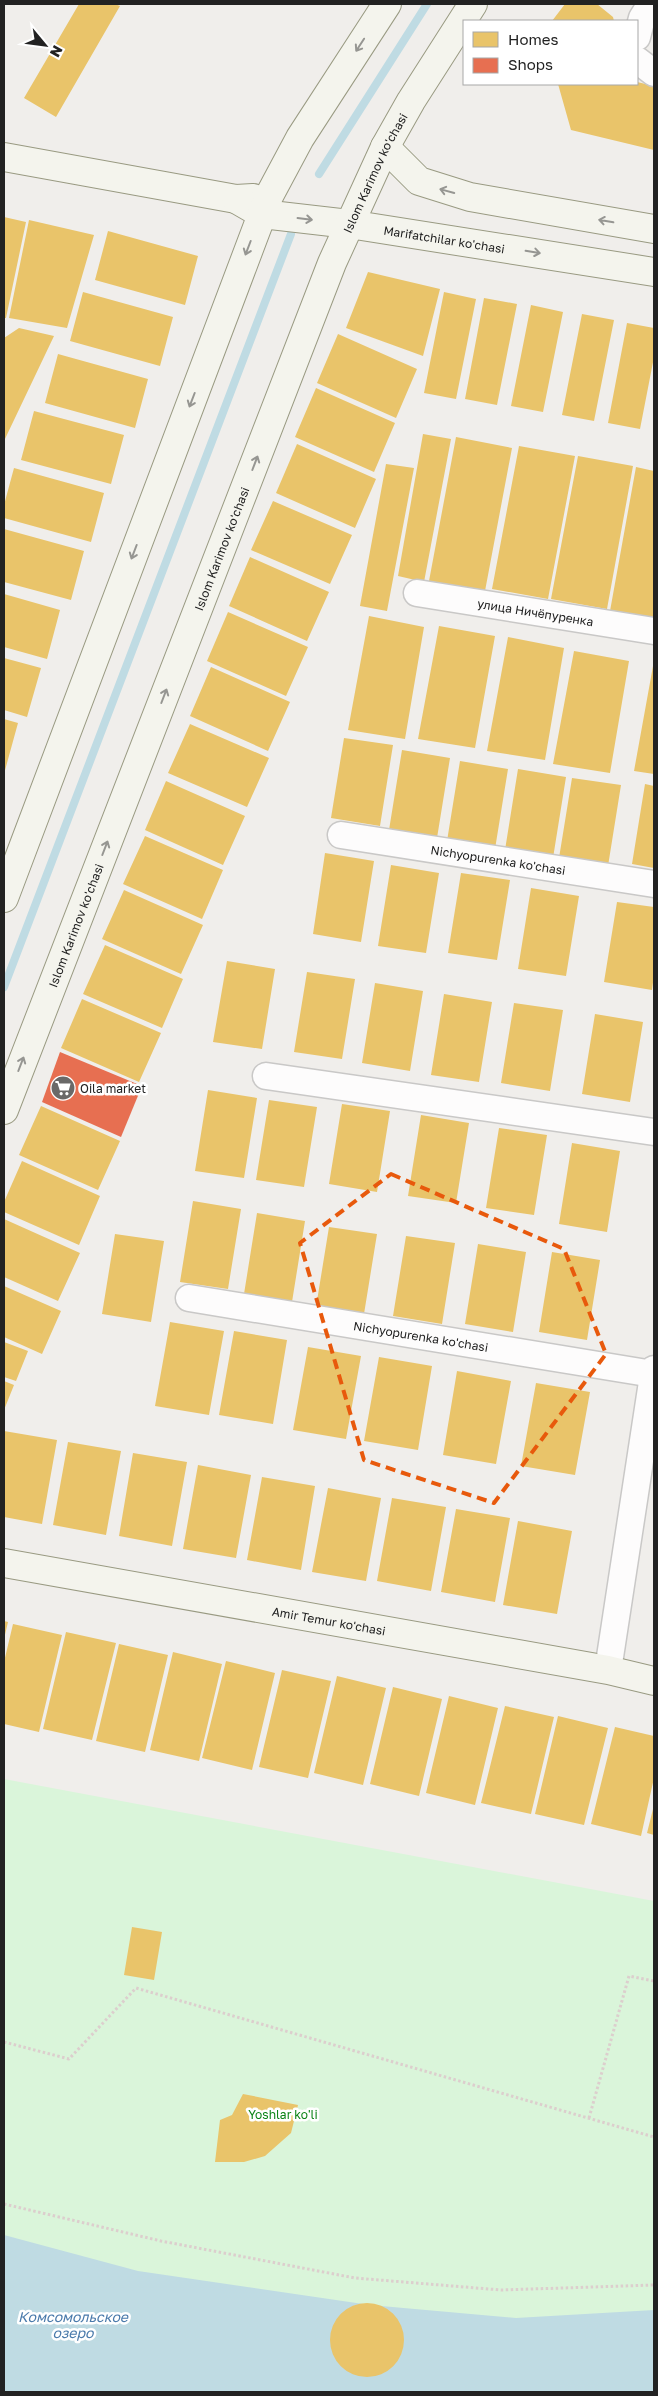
<svg xmlns="http://www.w3.org/2000/svg" width="658" height="2396" font-family="'Golos Text',sans-serif">
<style>
.park{fill:#daf5da}
.water{fill:#bfdbe3}
.homes{fill:#e9c46a}
.shops{fill:#e76f51}
.lines{fill:none;stroke-linecap:round;stroke-linejoin:round}
.stream{stroke:#bfdbe3;stroke-width:8}
.street-casing{stroke:#c9c8c7;stroke-width:29}
.secondary-casing{stroke:#999a82;stroke-width:30}
.path{stroke:#dccecd;stroke-width:3;stroke-dasharray:2.5 2.5;stroke-linecap:butt}
.street{stroke:#fdfcfc;stroke-width:26}
.secondary{stroke:#f4f4ed;stroke-width:28}
.oneway{stroke:#969692}
.marked{fill:none;stroke:#e8590c;stroke-width:4;stroke-dasharray:10 6;stroke-linejoin:round}
.labels{text-anchor:middle;dominant-baseline:central;stroke-width:5;stroke-linejoin:round;paint-order:stroke}
.street-label{font-size:12px;fill:#222;stroke:#fff}
.poi-label{font-size:12px;fill:#222;stroke:#fff;text-anchor:start}
.park-label{font-size:12px;fill:#0c8416;stroke:#fff}
.water-label{font-size:14px;font-style:italic;fill:#4a7aab;stroke:#fff}
</style>
<rect width="100%" height="100%" fill="#f0eeeb"/>
<path class="park" d="M4,1779L654,1901V2392H4Z"/>
<path class="water" d="M4,2235L138,2271L370,2305L516,2318L654,2310V2392H4Z"/>
<path class="homes" d="M79,4H115L120,6L56,117L24,98Z
M565,4H597L613,17L614,21H552Z
M637,82L654,86V150L571,130L558,84H637Z
M4,217L26,222L6,318H4Z
M29,220L94,235L67,328L9,318Z
M108,231L198,256L185,305L95,280Z
M368,272L440,289L423,356L346,328Z
M83,292L173,317L160,366L70,341Z
M444,292L476,299L456,399L424,393Z
M484,298L517,304L497,405L465,399Z
M531,305L563,312L543,412L511,406Z
M582,314L614,320L594,421L562,415Z
M627,323L654,328V357L640,429L608,423Z
M19,328L54,336L4,441V338Z
M338,334L417,369L396,418L317,383Z
M58,354L148,379L135,428L45,403Z
M316,388L395,423L374,472L295,437Z
M34,411L124,435L111,484L21,460Z
M423,434L451,439L424,582L398,576Z
M456,437L512,448L485,591L429,581Z
M297,444L376,479L355,528L276,493Z
M519,446L575,456L548,599L492,589Z
M578,456L633,466L607,609L551,599Z
M386,464L414,468L387,611L360,606Z
M636,467L654,471V619L610,611Z
M14,468L104,493L91,542L4,518V505Z
M273,501L352,535L330,584L251,550Z
M4,529L84,551L71,600L4,582Z
M250,557L329,592L307,641L229,606Z
M4,594L60,610L47,659L4,647Z
M228,612L308,647L286,696L207,661Z
M369,616L424,627L405,739L348,730Z
M439,626L495,636L475,748L418,739Z
M508,637L564,648L545,760L487,751Z
M574,651L629,661L610,773L553,764Z
M4,658L41,668L27,717L4,710Z
M653,666H654V774L634,771Z
M211,667L290,702L268,751L190,716Z
M4,719L18,723L4,774Z
M190,724L269,758L247,807L168,773Z
M344,738L393,745L380,826L331,818Z
M402,750L450,758L437,838L389,830Z
M460,761L508,769L495,849L447,841Z
M518,769L566,777L553,858L505,850Z
M572,778L621,785L608,866L559,858Z
M166,781L245,816L223,865L145,830Z
M645,784L654,786V868L632,864Z
M145,836L223,870L202,919L123,884Z
M325,853L374,861L361,942L313,934Z
M391,865L439,873L426,953L378,946Z
M461,873L510,880L497,960L448,953Z
M531,888L579,896L566,976L518,969Z
M124,890L203,925L181,974L102,939Z
M617,902L654,907V975L652,990L604,982Z
M105,945L183,979L162,1028L83,994Z
M227,961L275,969L262,1049L213,1042Z
M307,972L355,979L342,1059L294,1052Z
M375,983L423,991L410,1071L362,1063Z
M444,994L492,1002L479,1082L431,1075Z
M82,999L161,1033L139,1082L61,1048Z
M514,1003L563,1010L550,1091L501,1083Z
M595,1014L643,1022L630,1102L582,1094Z
M208,1090L257,1098L244,1178L195,1171Z
M269,1100L317,1107L304,1187L256,1180Z
M342,1104L390,1111L377,1192L329,1184Z
M41,1106L120,1141L98,1190L19,1155Z
M421,1115L469,1123L456,1203L408,1196Z
M499,1128L547,1135L534,1215L486,1208Z
M572,1143L620,1151L607,1232L559,1224Z
M22,1161L100,1196L79,1245L4,1212V1202Z
M193,1201L241,1209L228,1289L180,1282Z
M257,1213L305,1221L292,1302L244,1294Z
M4,1219L80,1253L58,1301L4,1277Z
M329,1227L377,1234L364,1314L316,1307Z
M115,1234L164,1241L151,1322L102,1314Z
M406,1236L455,1243L442,1324L393,1316Z
M478,1244L526,1252L513,1332L465,1324Z
M552,1252L600,1260L587,1340L539,1332Z
M4,1286L61,1311L42,1354L4,1337Z
M170,1322L224,1331L209,1415L155,1406Z
M234,1331L287,1340L273,1424L219,1415Z
M4,1342L28,1351L16,1381L4,1377Z
M308,1347L361,1356L346,1439L293,1430Z
M379,1357L432,1366L418,1450L364,1441Z
M457,1371L511,1381L496,1464L443,1455Z
M4,1381L14,1385L4,1410Z
M536,1383L590,1392L575,1475L521,1466Z
M4,1431L57,1440L42,1524L4,1517Z
M68,1442L121,1451L106,1535L53,1525Z
M133,1453L187,1462L172,1546L119,1536Z
M198,1465L251,1475L236,1558L183,1549Z
M262,1477L315,1486L301,1570L247,1560Z
M328,1488L381,1498L366,1581L312,1572Z
M392,1498L446,1507L431,1591L377,1581Z
M456,1509L510,1518L495,1602L441,1592Z
M518,1521L572,1531L557,1614L503,1605Z
M4,1621L8,1622L4,1639Z
M13,1624L62,1635L39,1732L4,1724V1662Z
M66,1632L116,1643L92,1740L43,1729Z
M119,1644L168,1655L145,1752L96,1741Z
M173,1652L222,1664L199,1761L150,1750Z
M226,1661L275,1673L252,1770L202,1758Z
M282,1670L331,1681L308,1778L259,1767Z
M337,1676L386,1688L363,1785L314,1773Z
M393,1687L442,1699L419,1796L370,1784Z
M449,1696L498,1708L475,1805L426,1793Z
M505,1706L554,1717L531,1814L481,1803Z
M558,1716L608,1728L584,1825L535,1814Z
M615,1727L654,1736V1778L641,1836L591,1824Z
M654,1805V1835L647,1833Z
M132,1927L162,1932L154,1980L124,1975Z
M243,2094L298,2105L291,2133L265,2156L244,2162H215L220,2120L232,2115Z
M330 2340a37 37 0 1 1 74 0a37 37 0 1 1-74 0Z"/>
<path class="shops" d="M60,1052L142,1086L121,1137L42,1102Z"/>
<g class="lines">
<path class="stream" d="M319,174L427,4
M4,987L291,234"/>
<defs>
<g id="street">
<path d="M637,37L642,18L651,4"/>
<path d="M637,60L654,73"/>
<path id="s1" d="M417,593L654,631"/>
<path id="s2" d="M341,835L654,884"/>
<path d="M266,1076L654,1132"/>
<path id="s3" d="M189,1298L653,1374"/>
<path d="M608,1670L654,1369"/>
</g>
<g id="secondary">
<path d="M385,147L419,181L470,197L654,229"/>
<path d="M4,157L236,199L253,198"/>
<path id="s4" d="M236,199L262,214L349,224L654,272"/>
<path d="M4,898L269,196L300,138L387,4"/>
<path id="s5" d="M4,1110L332,263L385,147L411,101L473,4"/>
<path id="s6" d="M4,1563L608,1670L654,1681"/>
</g>
</defs>
<use href="#street" class="street-casing"/>
<use href="#secondary" class="secondary-casing"/>
<path class="path" d="M4,2042L69,2059L136,1988L654,2137
M589,2118L629,1976L654,1981
M4,2204L161,2241L355,2278L501,2290L654,2285"/>
<use href="#street" class="street"/>
<use href="#secondary" class="secondary"/>
</g>
<defs><path id="oneway-shaft" d="M-6 0H5M1.5-3L5.5 0L1.5 3" fill="none" stroke-width="1.6" stroke-linecap="round" stroke-linejoin="round" transform="scale(1.25)"/></defs>
<g class="oneway">
<use href="#oneway-shaft" transform="translate(360 45) rotate(123)"/>
<use href="#oneway-shaft" transform="translate(447 191) rotate(-165)"/>
<use href="#oneway-shaft" transform="translate(305 219) rotate(7)"/>
<use href="#oneway-shaft" transform="translate(606 221) rotate(-170)"/>
<use href="#oneway-shaft" transform="translate(248 248) rotate(111)"/>
<use href="#oneway-shaft" transform="translate(533 252) rotate(9)"/>
<use href="#oneway-shaft" transform="translate(192 400) rotate(111)"/>
<use href="#oneway-shaft" transform="translate(255 463) rotate(-69)"/>
<use href="#oneway-shaft" transform="translate(134 552) rotate(111)"/>
<use href="#oneway-shaft" transform="translate(164 696) rotate(-69)"/>
<use href="#oneway-shaft" transform="translate(105 848) rotate(-69)"/>
<use href="#oneway-shaft" transform="translate(21 1064) rotate(-69)"/>
</g>
<path class="marked" d="M391,1174L564,1249L606,1354L494,1503L364,1460L300,1243Z"/>
<defs>
<symbol id="supermarket-disc" viewBox="-11 -11 22 22"><circle r="9.5" fill="#6a6968" stroke="#fff"/><path d="M-6-5.5h2.5l.6 2H6L4.5 2H-2.5L-4.4-4H-6ZM-1.5 3.2a1.3 1.3 0 1 0 .1 0ZM3 3.2a1.3 1.3 0 1 0 .1 0Z" fill="#fff"/></symbol>
</defs>
<g fill-rule="evenodd">
<use href="#supermarket-disc" x="49" y="1074" width="28" height="28"/>
</g>
<g class="labels">
<g class="street-label">
<text stroke="none"><textPath href="#s5" startOffset="1008">Islom Karimov ko'chasi</textPath></text>
<text stroke="none"><textPath href="#s4" startOffset="214">Marifatchilar ko'chasi</textPath></text>
<text stroke="none"><textPath href="#s5" startOffset="602">Islom Karimov ko'chasi</textPath></text>
<text stroke="none"><textPath href="#s1" startOffset="120">улица Ничёпуренка</textPath></text>
<text stroke="none"><textPath href="#s2" startOffset="159">Nichyopurenka ko'chasi</textPath></text>
<text stroke="none"><textPath href="#s5" startOffset="198">Islom Karimov ko'chasi</textPath></text>
<text stroke="none"><textPath href="#s3" startOffset="235">Nichyopurenka ko'chasi</textPath></text>
<text stroke="none"><textPath href="#s6" startOffset="330">Amir Temur ko'chasi</textPath></text>
</g>
<g class="poi-label">
<text x="80" y="1088">Oila market</text>
</g>
<g class="park-label">
<text x="283" y="2114">Yoshlar ko'li</text>
</g>
<g class="water-label">
<text x="73" y="2316">Комсомольское<tspan x="73" dy="16">озеро</tspan></text>
</g>
</g>
<rect width="658" height="2396" fill="none" stroke="#222222" stroke-width="10"/>
<rect x="463" y="20" width="175" height="65" fill="#ffffff" stroke="#a7a7a7"/>
<rect x="473" y="32" width="25" height="15" fill="#e9c46a" stroke="#a7a7a7"/>
<text x="508" y="45" font-size="15" fill="#222222">Homes</text>
<rect x="473" y="58" width="25" height="15" fill="#e76f51" stroke="#a7a7a7"/>
<text x="508" y="70" font-size="15" fill="#222222">Shops</text>
<g transform="translate(45 45) rotate(119)" stroke="#ffffff" stroke-width="4" paint-order="stroke">
<path d="M0-4L9 19L0 12L-9 19Z" fill="#222222"/>
<text y="-8" font-size="14" font-weight="bold" text-anchor="middle" fill="#222222">N</text>
</g>
</svg>
